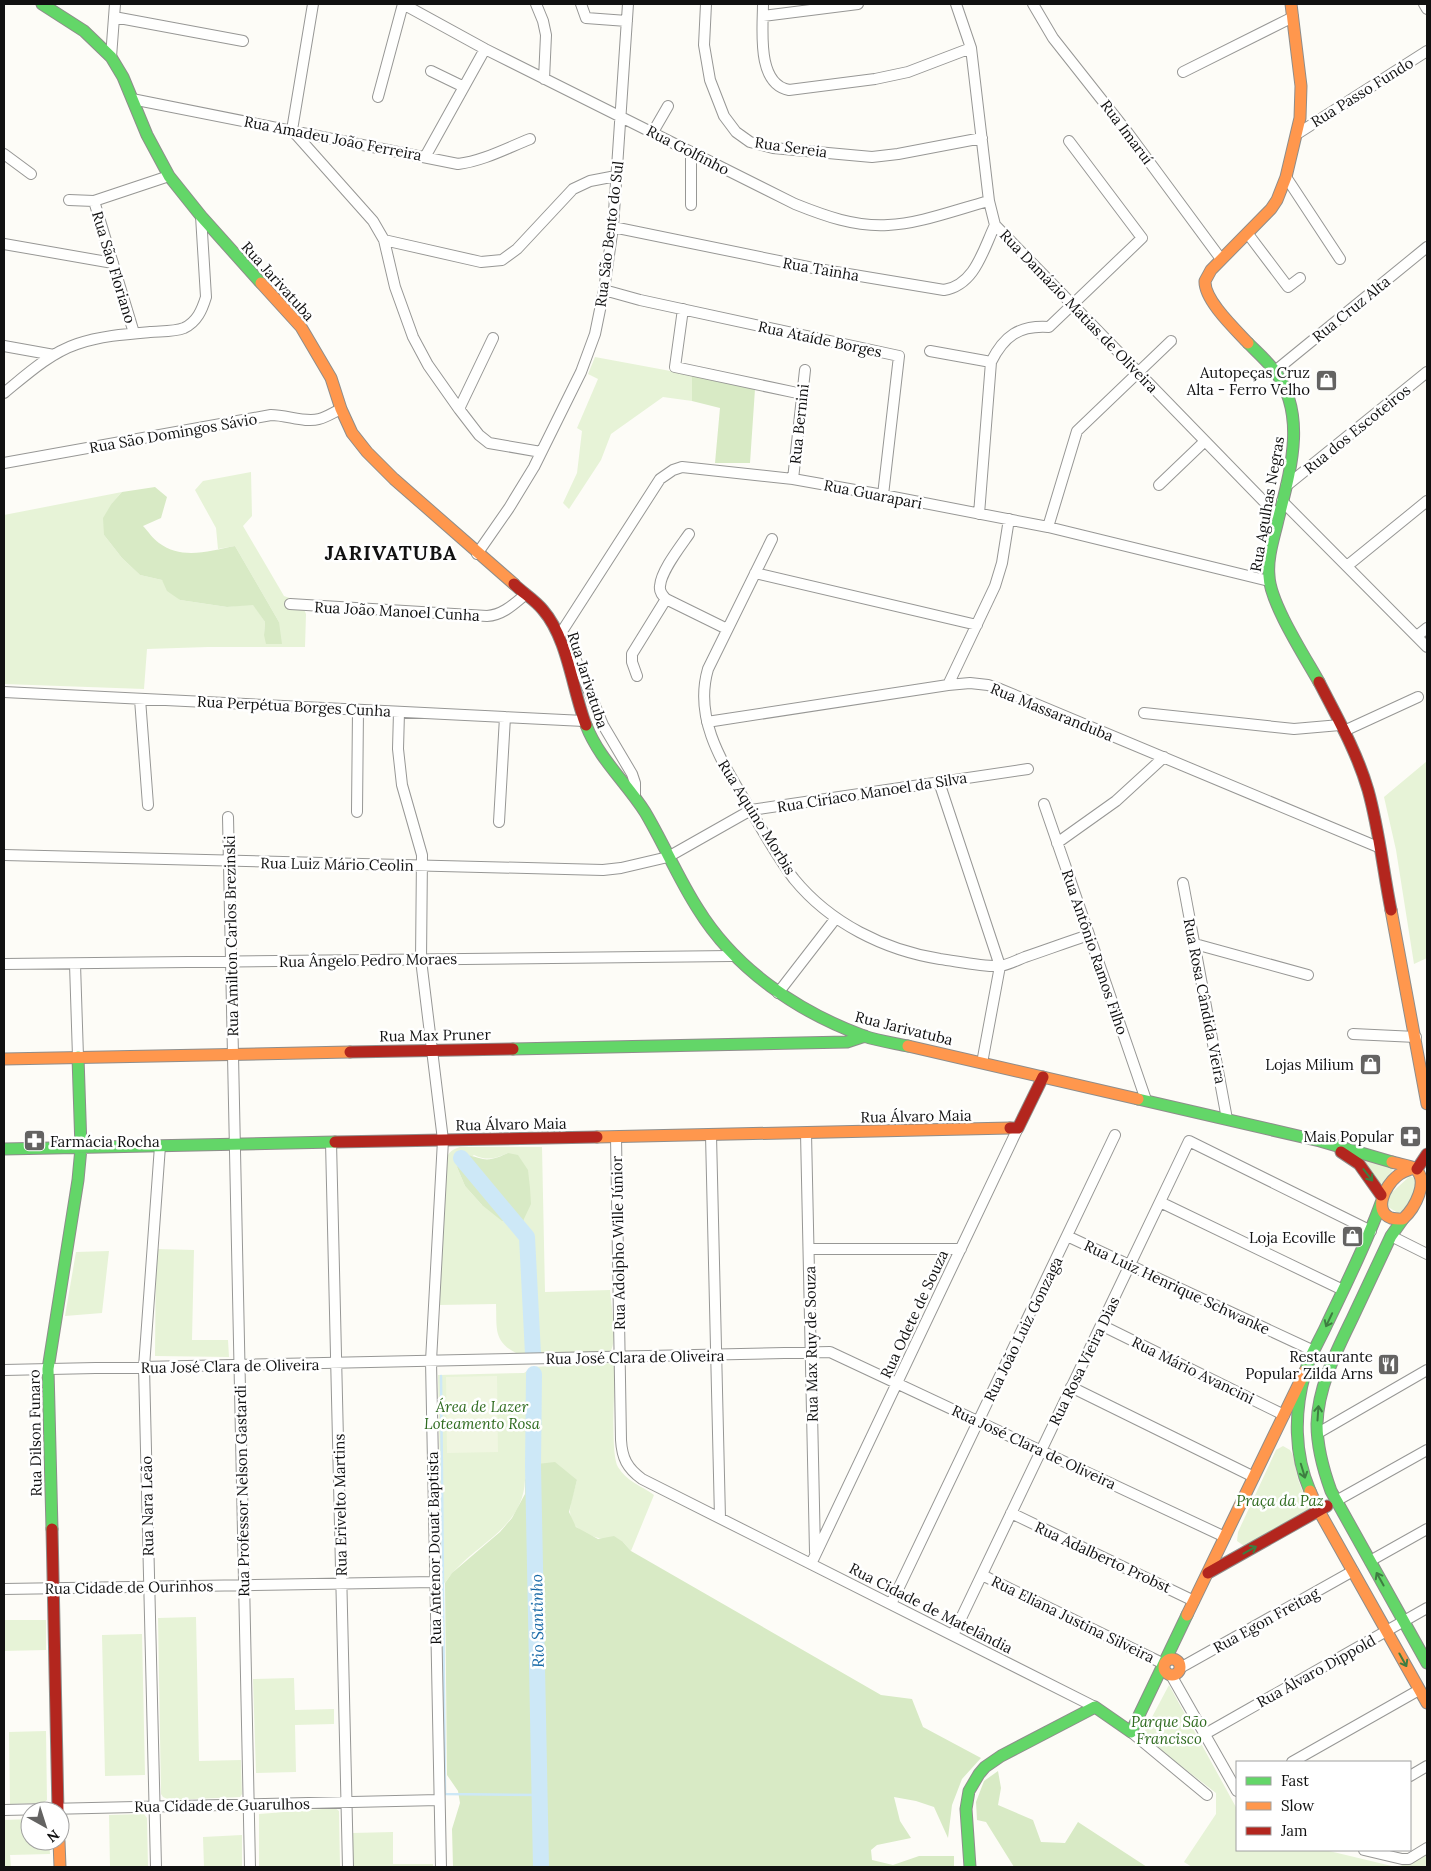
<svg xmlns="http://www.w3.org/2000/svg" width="1431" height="1871" font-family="Lora,serif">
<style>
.green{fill:#e7f3d7;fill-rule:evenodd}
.forest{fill:#d8eac5}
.pitch{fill:#f0f6e1}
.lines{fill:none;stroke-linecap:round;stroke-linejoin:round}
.stream{stroke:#cde8f7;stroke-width:2.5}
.river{stroke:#cde8f7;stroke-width:16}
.street-casing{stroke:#979795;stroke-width:12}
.fast-casing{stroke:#8e8d8b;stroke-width:13}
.slow-casing{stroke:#8e8d8b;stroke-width:13}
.jam-casing{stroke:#8e8d8b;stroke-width:13}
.street{stroke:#fffffe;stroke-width:10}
.fast{stroke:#63d668;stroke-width:11}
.slow{stroke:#ff974d;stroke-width:11}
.jam{stroke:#b3261e;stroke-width:11}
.oneway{stroke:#3e7d41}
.labels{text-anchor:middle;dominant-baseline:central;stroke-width:5;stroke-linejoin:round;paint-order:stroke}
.street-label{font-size:15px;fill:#111;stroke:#fff}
.poi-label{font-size:15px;fill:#111;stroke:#fff;text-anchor:end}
.park-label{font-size:15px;font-style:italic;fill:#2f6b1f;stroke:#fff}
.water-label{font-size:16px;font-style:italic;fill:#1768a6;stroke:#fff}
.district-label{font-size:20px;font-weight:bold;letter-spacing:1px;fill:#111;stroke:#fff}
</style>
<rect width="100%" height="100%" fill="#fdfcf7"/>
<path class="green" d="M595,357L692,375V401L663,397L611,434L601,460L569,509L563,503L577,473L582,431L577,428L598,379L588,374Z
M251,472L252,516L243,526L284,596L301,602L306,614L305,647H208L147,649L144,689L4,684V515L122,492L112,503L104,535L122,558L140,575L162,580L180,600L227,607L253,604L265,622L264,635L279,622L235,546L218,549L216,528L195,490L203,481Z
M1427,761V958L1414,964L1396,850L1384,797Z
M460,1147H542L545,1292L610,1290C611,1304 618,1342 610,1352L518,1354C493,1342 497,1329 496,1304L439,1305L446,1163C447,1154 450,1150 460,1147ZM508,1153L482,1205L465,1186L457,1167L474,1155C487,1161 495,1159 508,1153Z
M1356,1156L1394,1168L1382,1186Z
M1410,1176L1417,1179L1410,1208L1398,1213L1388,1207V1196Z
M156,1249L194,1250L192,1340H228L229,1357L155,1356Z
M109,1251L102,1313L65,1316L76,1252Z
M611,1363L615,1367C615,1386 610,1454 618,1467C626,1481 642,1486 654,1495L631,1551L623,1542C605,1540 570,1536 570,1511C570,1501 575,1489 577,1480H525C523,1531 470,1545 445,1583L442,1581L438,1375L524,1373L533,1367Z
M1283,1446L1290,1450L1293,1455L1298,1479L1309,1509L1244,1546L1237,1541L1238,1532L1276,1450Z
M4,1597L5,1620H46V1650L4,1651Z
M196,1617L199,1761L241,1760L242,1794L240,1797L170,1800L163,1797L161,1794L158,1618Z
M142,1634L145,1775L105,1776L102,1635Z
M294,1678L295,1710L334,1709V1724L295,1725L296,1772L256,1773L253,1679Z
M1169,1685L1237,1809V1850H1325L1396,1867H1192L1184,1862L1216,1814V1793L1142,1736Z
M46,1731L47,1800L43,1803L10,1804L9,1732Z
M335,1808L339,1811L340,1867H259V1814Z
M144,1814L147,1818L148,1867H110L109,1815Z
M30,1819V1841H49L50,1854L10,1855L11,1867H4V1820Z
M393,1832V1864H433V1867H352V1833Z
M242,1835V1867H204L203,1837Z
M1427,1855V1867H1398Z"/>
<path class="forest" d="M692,375L755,389L750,463H715L720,408L692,401Z
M155,487L167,497L161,518L143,526C148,531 153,539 159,543C182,560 209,551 235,546L279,622L282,644H266L264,635L265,622L253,605L227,607L180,600L167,591L162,580L140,575L122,558L104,535L103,518L112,503L122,492Z
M508,1153L518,1155L528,1170L530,1188L531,1204L523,1221H502L482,1205L465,1186L457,1167L466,1156C473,1155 476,1158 483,1159C491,1161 501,1156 508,1153Z
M555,1462L577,1480L569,1512L576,1527L598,1539L614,1536L623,1542L631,1551L881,1695L912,1699L923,1727L981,1758L962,1779L952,1805L948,1838L934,1807L916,1801L894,1797L900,1821L911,1838L877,1845L871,1850L872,1860L893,1865L919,1856H954V1867H453L452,1829L460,1803L458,1791L447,1775L445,1583L452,1573L500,1532L512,1518L525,1494V1480L537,1464Z
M998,1771L1001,1788L998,1805L1033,1820L1041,1842L1065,1843L1078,1822L1147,1867H1014L986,1822L977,1820L976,1802L984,1781Z"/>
<path class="pitch" d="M497,1376L498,1452L447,1453L446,1377Z"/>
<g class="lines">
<path class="stream" d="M441,1376L445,1794L540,1795"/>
<path class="river" d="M461,1158L527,1237L533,1354
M534,1374L533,1466L541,1867"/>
<defs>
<path id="street" d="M403,4L485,49L795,204C825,216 855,227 888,225C919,224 958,209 989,201
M536,4L543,21L546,35L544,79
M581,4L586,18L627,21
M706,4L704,45L710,80L724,116L736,132L750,142L773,148L872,157L898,154L982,138
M763,4C763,28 756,84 789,90L875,79L908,72L971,48
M956,4L971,48L989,201L995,225L1279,517
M1033,4L1053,38L1128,133L1221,259
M1424,4L1427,9
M763,16L858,4
M114,17L243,41
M111,57L115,4
M431,71L464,87
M1183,72L1293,17
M378,97L403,4
M132,99L458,164C483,161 507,148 530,139
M292,130L373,221L384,240L395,287L413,337L428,365L459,409L479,435L489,443L541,452
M292,130L313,4
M653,132L668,106
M1297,134L1427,51
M4,154L31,174
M425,157L485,49
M1286,177L1340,259
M69,200L94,201L169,176
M94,201L134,333
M691,205V152
M613,227L818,269L944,290C975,285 983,250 995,225
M1248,234L1288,287L1300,278
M384,240L481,262L502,260L517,249L573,189L590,181L616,176
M4,244L113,263
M604,290L640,300L899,356L883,495
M683,309L675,367L802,394
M4,346L54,355
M930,351L991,362
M1275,371L1427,247
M4,393C26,375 50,353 77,344C100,336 126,334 150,332C160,331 174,332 184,328C197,322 202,310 206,297L201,216
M459,409L493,338
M4,463L271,415C287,415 305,423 319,419C327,417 334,412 341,409
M793,479L805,370
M1159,485L1205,441
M1286,486L1427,372
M1282,501L1427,647
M979,514L991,362C1004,336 1019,325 1049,327L1142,238L1069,141
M1048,527L1077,431L1171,341
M689,534C680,547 661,571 660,586C659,592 663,596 666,599L727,629
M772,539L708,669C694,717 720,759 744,799C760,826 775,854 794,879C830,923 884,950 940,959C956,961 983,967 1000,966C1008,965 1017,960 1025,957C1046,950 1067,942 1089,935
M477,554L509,508L534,467L581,372L595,334L604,290L613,227L628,4
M1347,566L1427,501
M755,573L977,625
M290,604L487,616C503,615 514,604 526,594
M559,636L660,479L673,470L682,467L793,479L883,495L1048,527L1269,581
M1417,636L1427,628
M564,646L575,658L603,725L632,774L635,783V796
M637,676L632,662V654L666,599
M948,685L995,586L1002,563L1009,519
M4,692L584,721
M140,699L148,805
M399,712L398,749L402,785L422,855L421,960L443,1140L431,1361L441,1867
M1144,713L1294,729L1340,725
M707,722L948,685L970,683L988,685L1000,689L1378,847
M1344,731L1418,697
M939,782L1000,966L982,1063
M1044,804L1146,1100
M357,812L358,710
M228,817L250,1867
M499,822L505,717
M1057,843L1116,801L1164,757
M4,855L603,870L621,868L668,857L751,810L1028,769
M1183,883L1227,1119
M1195,944L1308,975
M4,964L732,956
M75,964L78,1057
M778,993L836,918
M1353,1034L1416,1037
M806,1133L815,1552
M711,1135L720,1518
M616,1137L621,1440C622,1458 627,1468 642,1479L1095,1707
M331,1142L348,1867
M1160,1202L1343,1290
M1067,1236L1314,1351
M1391,1236L1427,1254
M809,1249H961
M1101,1325L1284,1415
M4,1370L830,1352L1225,1537
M1071,1387L1254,1477
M1318,1433L1427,1370
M1336,1501L1427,1450
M1011,1513L1194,1601
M1370,1561L1427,1529
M811,1564L1018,1128
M982,1575L1164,1664
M4,1589L435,1582
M891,1604L1115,1135
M953,1635L1189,1141L1371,1231
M1180,1668L1353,1571
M1171,1675L1237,1791
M1131,1732L1207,1795
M1205,1734L1427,1608
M1292,1762L1419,1690
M1410,1776L1427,1766
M4,1810L439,1800
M1364,1850L1402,1859H1409L1427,1848
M156,1867L144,1367L160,1146"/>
<path id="fast" d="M42,4L84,31L111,57L123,77L147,135L169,176L201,216L261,283
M1248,343C1257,352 1267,361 1274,370C1308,414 1290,472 1278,520C1274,538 1267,558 1269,576C1270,603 1305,657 1319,682
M586,725C599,759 626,782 645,812C664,844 678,878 698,909C735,969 798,1012 864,1036C878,1041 894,1043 908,1046
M513,1049L847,1042L865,1036
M1138,1099L1320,1141L1392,1162
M4,1149L335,1142
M1403,1219L1391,1236C1378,1264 1365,1291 1352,1319C1336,1352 1318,1387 1317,1424C1317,1447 1323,1469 1331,1491L1427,1663
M1310,1491C1294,1454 1294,1412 1305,1373C1309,1356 1320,1340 1327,1324C1346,1284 1366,1245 1381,1203
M52,1529L48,1369L78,1180L81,1148L78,1057
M970,1867L966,1809L969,1791L979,1774L985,1767L1001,1756L1095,1707L1131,1732L1187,1615"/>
<path id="slow" d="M261,283L301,327L331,378L341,409L352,433L367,452L394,479L514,584
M1248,343C1235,329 1204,300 1205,281L1211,270L1271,209L1277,200L1286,177L1300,118L1301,86L1291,4
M1391,910L1427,1104
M908,1046L1138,1099
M4,1059L350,1052
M597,1137L1010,1128
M1392,1162C1398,1164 1408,1165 1414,1168C1431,1180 1414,1209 1403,1219C1399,1219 1394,1219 1391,1218C1372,1211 1386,1185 1396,1177C1401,1172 1407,1170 1414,1168
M1310,1491L1319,1511L1427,1703
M1187,1615L1305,1371
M1164 1667a8 8 0 1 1 16 0a8 8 0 1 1-16 0Z
M59,1841L60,1867"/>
<path id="jam" d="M514,584C523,593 535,600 543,610C568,639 572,689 586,725
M1319,682C1337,717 1357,752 1368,790C1379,829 1383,870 1391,910
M350,1052L513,1049
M1010,1128H1018L1043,1077
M335,1142L597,1137
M1341,1152L1359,1164L1381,1195
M1417,1169L1427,1154
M52,1529L58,1811
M1208,1573L1327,1506"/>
</defs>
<use href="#street" class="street-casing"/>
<use href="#fast" class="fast-casing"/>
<use href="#slow" class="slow-casing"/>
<use href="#jam" class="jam-casing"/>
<use href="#street" class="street"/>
<use href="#fast" class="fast"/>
<use href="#slow" class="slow"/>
<use href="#jam" class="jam"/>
</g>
<defs><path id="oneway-shaft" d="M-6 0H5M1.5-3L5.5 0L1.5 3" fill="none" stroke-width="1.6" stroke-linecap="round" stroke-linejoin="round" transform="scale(1.25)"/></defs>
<g class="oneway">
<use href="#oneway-shaft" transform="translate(1368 1175) rotate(52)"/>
<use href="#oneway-shaft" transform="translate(1329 1320) rotate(115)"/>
<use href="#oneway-shaft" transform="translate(1318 1413) rotate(-86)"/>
<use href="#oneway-shaft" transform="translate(1303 1471) rotate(73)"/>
<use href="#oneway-shaft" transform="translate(1250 1550) rotate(-29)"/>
<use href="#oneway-shaft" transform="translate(1380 1579) rotate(-119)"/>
<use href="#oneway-shaft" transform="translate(1403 1660) rotate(61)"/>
</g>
<defs>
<symbol id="shop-square" viewBox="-11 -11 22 22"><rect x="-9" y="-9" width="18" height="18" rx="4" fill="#646362" stroke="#fff"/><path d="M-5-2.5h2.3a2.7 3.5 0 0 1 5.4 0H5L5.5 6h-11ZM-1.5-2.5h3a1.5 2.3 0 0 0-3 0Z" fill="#fff"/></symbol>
<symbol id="pharmacy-square" viewBox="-11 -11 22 22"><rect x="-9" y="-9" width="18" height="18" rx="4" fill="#646362" stroke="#fff"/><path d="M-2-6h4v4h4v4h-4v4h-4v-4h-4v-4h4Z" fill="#fff"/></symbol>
<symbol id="restaurant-square" viewBox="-11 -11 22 22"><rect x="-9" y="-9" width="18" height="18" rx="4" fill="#646362" stroke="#fff"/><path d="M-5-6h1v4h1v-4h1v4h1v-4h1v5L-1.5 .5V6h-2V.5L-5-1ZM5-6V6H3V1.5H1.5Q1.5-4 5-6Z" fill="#fff"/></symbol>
</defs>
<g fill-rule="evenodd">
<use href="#shop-square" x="1314" y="368" width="25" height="25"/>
<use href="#shop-square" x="1358" y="1052" width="25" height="25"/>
<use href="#pharmacy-square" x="1398" y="1124" width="25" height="25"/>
<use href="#pharmacy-square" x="22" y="1128" width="25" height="25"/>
<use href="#shop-square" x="1340" y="1224" width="25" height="25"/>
<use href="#restaurant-square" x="1376" y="1352" width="25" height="25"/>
</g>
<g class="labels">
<g class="street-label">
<text transform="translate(1362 92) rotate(-32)">Rua Passo Fundo</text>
<text transform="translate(1127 132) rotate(53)">Rua Imaruí</text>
<text transform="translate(333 138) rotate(11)">Rua Amadeu João Ferreira</text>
<text transform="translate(791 147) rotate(8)">Rua Sereia</text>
<text transform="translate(688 150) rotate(27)">Rua Golfinho</text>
<text transform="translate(609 234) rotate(-83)">Rua São Bento do Sul</text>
<text transform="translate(114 267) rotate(73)">Rua São Floriano</text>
<text transform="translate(821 269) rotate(10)">Rua Tainha</text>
<text transform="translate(278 281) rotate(48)">Rua Jarivatuba</text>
<text transform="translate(1351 309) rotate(-39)">Rua Cruz Alta</text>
<text transform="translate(1079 311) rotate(46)">Rua Damázio Matias de Oliveira</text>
<text transform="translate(820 339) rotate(12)">Rua Ataíde Borges</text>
<text transform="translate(799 424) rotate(-84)">Rua Bernini</text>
<text transform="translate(1357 429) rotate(-39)">Rua dos Escoteiros</text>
<text transform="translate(173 433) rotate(-10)">Rua São Domingos Sávio</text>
<text transform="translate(873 494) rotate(11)">Rua Guarapari</text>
<text transform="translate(1267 504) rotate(-80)">Rua Agulhas Negras</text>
<text transform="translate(397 611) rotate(3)">Rua João Manoel Cunha</text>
<text transform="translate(588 680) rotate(72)">Rua Jarivatuba</text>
<text transform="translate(294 706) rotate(3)">Rua Perpétua Borges Cunha</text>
<text transform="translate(1052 712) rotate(22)">Rua Massaranduba</text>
<text transform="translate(872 792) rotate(-9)">Rua Ciríaco Manoel da Silva</text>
<text transform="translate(757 817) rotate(58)">Rua Aquino Morbis</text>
<text transform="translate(337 864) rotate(1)">Rua Luiz Mário Ceolin</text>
<text transform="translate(231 936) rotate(-91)">Rua Amilton Carlos Brezinski</text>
<text transform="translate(1095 952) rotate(71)">Rua Antônio Ramos Filho</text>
<text transform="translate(368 960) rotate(-1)">Rua Ângelo Pedro Moraes</text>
<text transform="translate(1205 1001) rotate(79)">Rua Rosa Cândida Vieira</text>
<text transform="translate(904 1028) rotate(14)">Rua Jarivatuba</text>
<text transform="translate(435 1035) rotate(-1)">Rua Max Pruner</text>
<text transform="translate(916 1116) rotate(-1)">Rua Álvaro Maia</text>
<text transform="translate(511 1124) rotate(-1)">Rua Álvaro Maia</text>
<text transform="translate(618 1243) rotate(-91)">Rua Adolpho Wille Júnior</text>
<text transform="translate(1177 1287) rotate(25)">Rua Luiz Henrique Schwanke</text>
<text transform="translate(914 1314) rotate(-65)">Rua Odete de Souza</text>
<text transform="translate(1023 1329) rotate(-64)">Rua João Luiz Gonzaga</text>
<text transform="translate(811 1344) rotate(-91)">Rua Max Ruy de Souza</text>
<text transform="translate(635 1357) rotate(-1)">Rua José Clara de Oliveira</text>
<text transform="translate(1084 1361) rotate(-64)">Rua Rosa Vieira Dias</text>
<text transform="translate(230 1366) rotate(-1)">Rua José Clara de Oliveira</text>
<text transform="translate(1193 1370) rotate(26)">Rua Mário Avancini</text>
<text transform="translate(35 1433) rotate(-91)">Rua Dilson Funaro</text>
<text transform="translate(1034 1447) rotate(25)">Rua José Clara de Oliveira</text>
<text transform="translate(242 1491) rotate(-91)">Rua Professor Nelson Gastardi</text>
<text transform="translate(340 1505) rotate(-91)">Rua Erivelto Martins</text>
<text transform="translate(147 1506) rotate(-91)">Rua Nara Leão</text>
<text transform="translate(434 1548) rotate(-91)">Rua Antenor Douat Baptista</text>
<text transform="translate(1103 1557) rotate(25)">Rua Adalberto Probst</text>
<text transform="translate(129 1587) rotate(-1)">Rua Cidade de Ourinhos</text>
<text transform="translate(931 1608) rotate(27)">Rua Cidade de Matelândia</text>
<text transform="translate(1073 1619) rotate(26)">Rua Eliana Justina Silveira</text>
<text transform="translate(1266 1620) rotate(-29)">Rua Egon Freitag</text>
<text transform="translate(1316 1671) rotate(-29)">Rua Álvaro Dippold</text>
<text transform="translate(222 1805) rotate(-1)">Rua Cidade de Guarulhos</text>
</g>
<g class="poi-label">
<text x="1310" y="372">Autopeças Cruz<tspan x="1310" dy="17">Alta - Ferro Velho</tspan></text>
<text x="1354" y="1064">Lojas Milium</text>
<text x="1394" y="1136">Mais Popular</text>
<text x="50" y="1141" text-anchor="start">Farmácia Rocha</text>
<text x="1336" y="1237">Loja Ecoville</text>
<text x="1373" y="1356">Restaurante<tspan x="1373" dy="17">Popular Zilda Arns</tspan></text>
</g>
<g class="park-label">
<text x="482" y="1406">Área de Lazer<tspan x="482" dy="17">Loteamento Rosa</tspan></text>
<text x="1280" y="1500">Praça da Paz</text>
<text x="1169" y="1721">Parque São<tspan x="1169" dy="17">Francisco</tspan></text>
</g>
<g class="water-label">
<text transform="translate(537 1621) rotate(-91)">Rio Santinho</text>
</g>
<g class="district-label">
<text x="391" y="552">JARIVATUBA</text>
</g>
</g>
<rect width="1431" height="1871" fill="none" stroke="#111111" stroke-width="10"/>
<rect x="1236" y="1761" width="175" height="90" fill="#ffffff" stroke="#a0a0a0"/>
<rect x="1246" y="1777" width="25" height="8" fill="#63d668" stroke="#a0a0a0"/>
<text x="1281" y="1786" font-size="15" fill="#111111">Fast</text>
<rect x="1246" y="1802" width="25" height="8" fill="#ff974d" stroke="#a0a0a0"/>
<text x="1281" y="1811" font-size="15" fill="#111111">Slow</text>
<rect x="1246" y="1827" width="25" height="8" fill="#b3261e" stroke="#a0a0a0"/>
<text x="1281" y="1836" font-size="15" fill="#111111">Jam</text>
<g transform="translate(45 1826) rotate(141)"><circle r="24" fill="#ffffff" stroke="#a0a0a0"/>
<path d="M0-4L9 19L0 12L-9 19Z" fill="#646362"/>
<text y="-8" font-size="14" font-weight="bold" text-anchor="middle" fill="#111111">N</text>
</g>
</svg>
